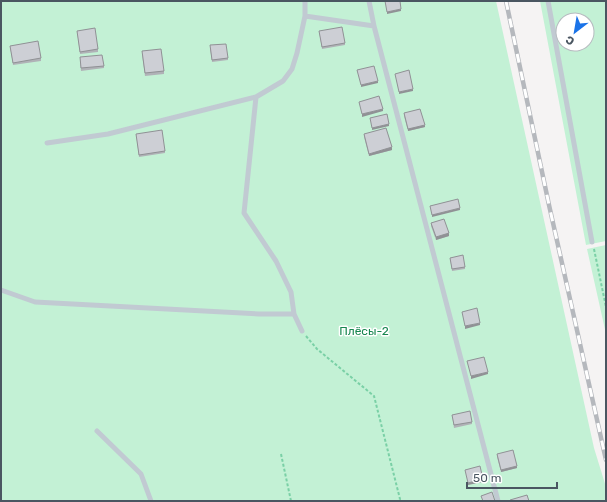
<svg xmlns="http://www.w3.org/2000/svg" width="607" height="502" font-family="Rubik,sans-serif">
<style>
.green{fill:#c3f1d5;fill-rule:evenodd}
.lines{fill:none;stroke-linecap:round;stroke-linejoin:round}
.path{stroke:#7ad0a6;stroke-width:2;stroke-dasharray:3 2;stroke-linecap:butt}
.lane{stroke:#c1cad2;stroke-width:5}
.rail-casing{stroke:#b5b8bd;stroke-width:4.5}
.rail{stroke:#fff;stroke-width:3;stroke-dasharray:9;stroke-linecap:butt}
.wall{fill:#b0b2b7}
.shaded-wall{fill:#909195}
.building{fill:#cdcfd5;stroke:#909195}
.labels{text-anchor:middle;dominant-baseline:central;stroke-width:3;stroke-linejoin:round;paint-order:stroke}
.park-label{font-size:12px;fill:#17864f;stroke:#fff}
</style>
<rect width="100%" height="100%" fill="#f5f3f3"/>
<path class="green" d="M1,1H496L594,448L606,487V501H1Z
M540,1H606V241L586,245ZM563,20H587V44H563Z
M606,245V334L587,249Z"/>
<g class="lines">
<path class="path" d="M594,249L606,307
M306,336L317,349L374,396L400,499L399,501
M281,454L291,501"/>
<path class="lane" d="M305,1V16L374,26L498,501
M369,1L374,26
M548,1L592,242
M256,97L244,213L276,261L291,292L294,314L302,331
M47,143L108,134L256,97L283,81L292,69L297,53L305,16
M1,290L35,302L259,314H294
M97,431L141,474L151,501"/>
<defs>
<path id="rail" d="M506,1L549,205L606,460"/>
</defs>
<use href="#rail" class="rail-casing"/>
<use href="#rail" class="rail"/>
</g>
<path class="wall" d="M77,31L98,49V52L80,54Z
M319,31L345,43V45L322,49Z
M10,46L41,58V61L13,65Z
M210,48L228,58V60L212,62Z
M142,54L164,71V74L145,76Z
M80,60L104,66V68L81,71Z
M404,113L425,127L408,131L404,116Z
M136,134L165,151V153L139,157Z
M364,134L392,150L369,156L364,137Z
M431,223L449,236L436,240L431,226Z
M450,258L465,267V269L452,271Z
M452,415L472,422V424L454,428Z
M497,454L517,468L501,472L497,457Z"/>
<path class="shaded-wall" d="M401,9V11L387,14V12Z
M378,81V83L361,87V85Z
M413,89V91L399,94V92Z
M383,109V111L362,117V114Z
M389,124V126L372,130V128Z
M425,125V127L408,131V129Z
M392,147V150L369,156V154Z
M460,208V210L432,217V215Z
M449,233V236L436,240V237Z
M480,323V325L465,329V326Z
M488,372V374L471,379V376Z
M517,466V468L501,472V470Z
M483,479V482L468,485V483Z"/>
<path class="building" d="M385,1H400L401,9L387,12Z
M342,27L345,43L322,47L319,31Z
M95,28L98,49L80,52L77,31Z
M38,41L41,58L13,63L10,46Z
M226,44L228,58L212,60L210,45Z
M161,49L164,71L145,73L142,51Z
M102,55L104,66L81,68L80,57Z
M374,66L378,81L361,85L357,70Z
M409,70L413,89L399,92L395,74Z
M379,96L383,109L362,114L359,102Z
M420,109L425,125L408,129L404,113Z
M387,114L389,124L372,128L370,118Z
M386,128L392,147L369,154L364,134Z
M162,130L165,151L139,155L136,134Z
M458,199L460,208L432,215L430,206Z
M444,219L449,233L436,237L431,223Z
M463,255L465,267L452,269L450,258Z
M477,308L480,323L465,326L462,312Z
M484,357L488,372L471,376L467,361Z
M470,411L472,422L454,425L452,415Z
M513,450L517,466L501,470L497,454Z
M480,466L483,479L468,483L465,470Z
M492,492L495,501H483L481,496Z
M527,495L529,501H510V500Z"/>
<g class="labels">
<g class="park-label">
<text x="364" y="331">Плёсы-2</text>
</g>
</g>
<rect width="607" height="502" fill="none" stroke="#4a5661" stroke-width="4"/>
<g transform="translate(575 32) rotate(211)"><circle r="19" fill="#ffffff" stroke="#b7bbc0"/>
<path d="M0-3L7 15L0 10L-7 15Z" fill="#1a73e8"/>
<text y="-6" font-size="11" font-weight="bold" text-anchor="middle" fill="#4a5661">С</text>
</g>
<path d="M467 482v6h90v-6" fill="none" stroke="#4a5661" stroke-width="2"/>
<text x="473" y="482" font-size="12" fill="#4a5661" stroke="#ffffff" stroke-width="3" paint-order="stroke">50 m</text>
</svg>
